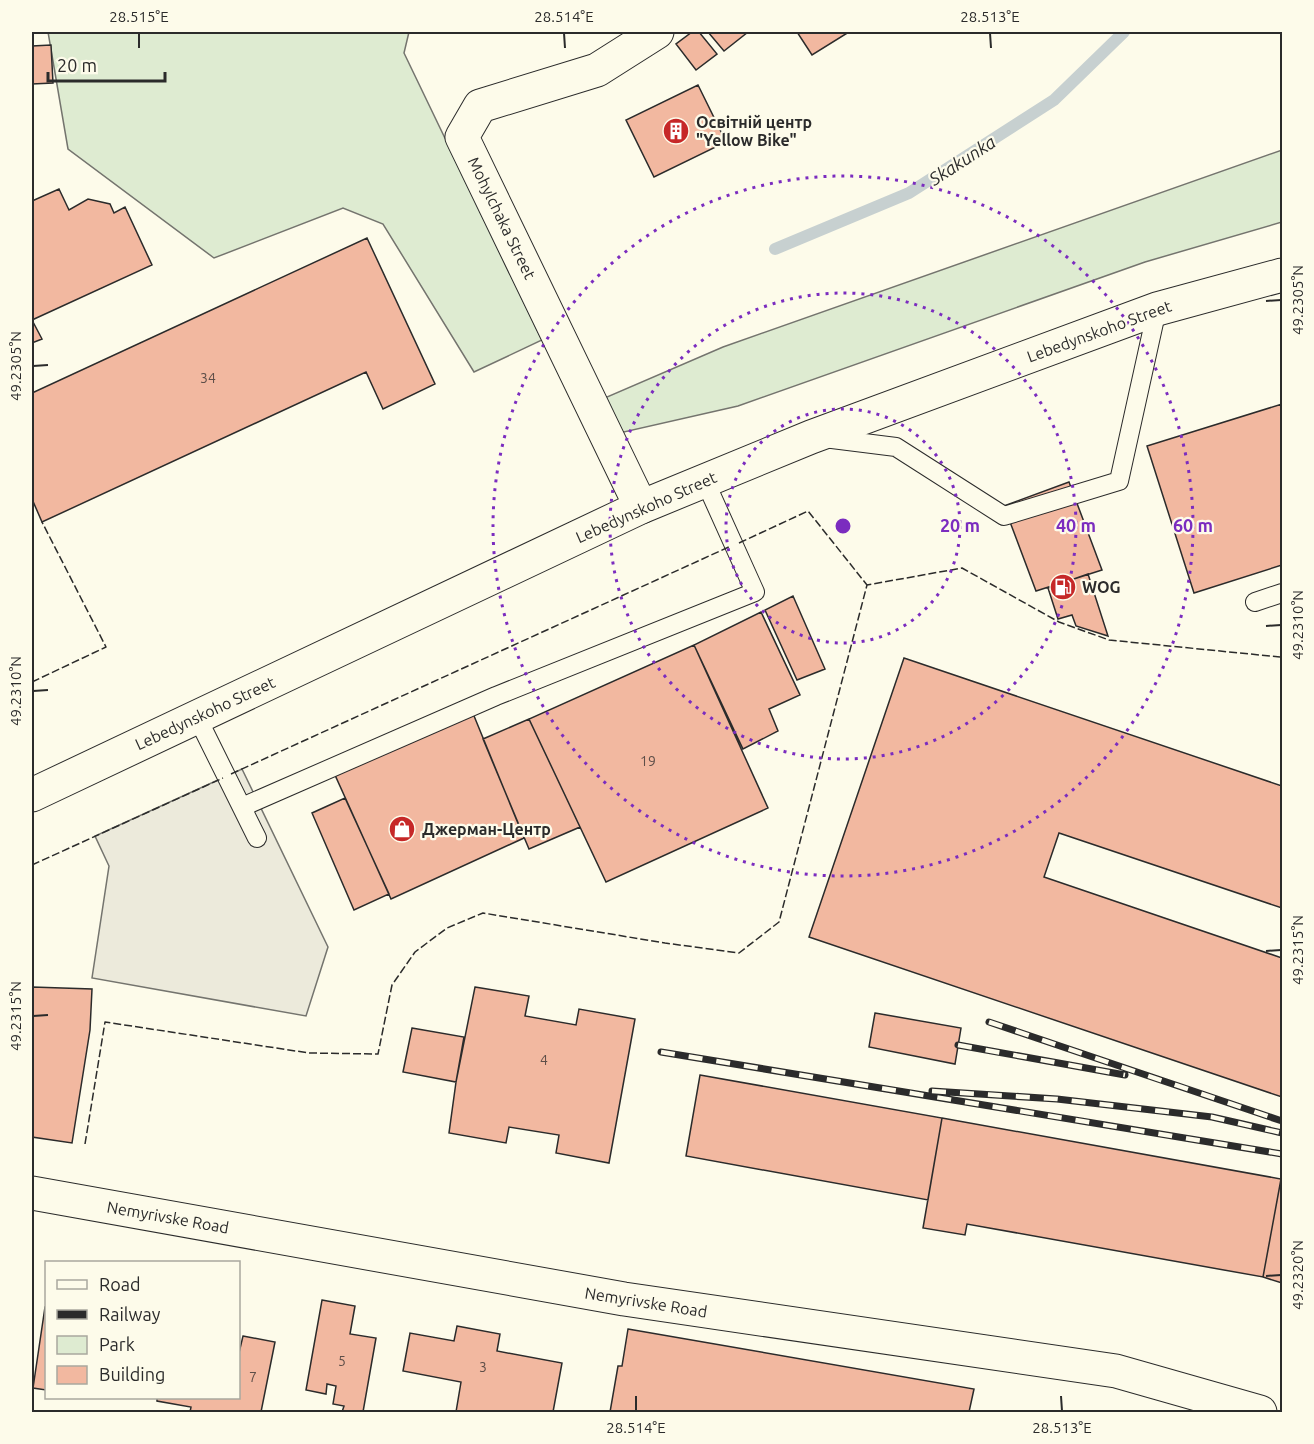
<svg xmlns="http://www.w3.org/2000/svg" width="1314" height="1444" font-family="Ubuntu,sans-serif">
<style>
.green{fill:#deebd1;stroke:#74746e;stroke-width:1.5}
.parking{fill:#eceadb;stroke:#74746e;stroke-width:1.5}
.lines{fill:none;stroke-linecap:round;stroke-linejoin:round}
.stream{stroke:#c7d0d0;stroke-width:12}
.building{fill:#f2b8a0;stroke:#2b2b2b;stroke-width:1.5}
.service-casing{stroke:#2b2b2b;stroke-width:20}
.minor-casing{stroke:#2b2b2b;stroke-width:35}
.primary-casing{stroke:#2b2b2b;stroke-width:35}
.service{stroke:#fdfbea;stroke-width:18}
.minor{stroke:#fdfbea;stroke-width:33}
.primary{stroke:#fdfbea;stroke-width:33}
.rail-casing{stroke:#2b2b2b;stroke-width:7}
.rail{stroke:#fdfbea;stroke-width:4.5;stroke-dasharray:14;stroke-linecap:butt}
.fence{stroke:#2b2b2b;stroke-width:1.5;stroke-dasharray:8 3;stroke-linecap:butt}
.ticks{fill:none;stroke:#2b2b2b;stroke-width:2}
.ring{fill:none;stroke:#7b2cbf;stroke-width:3;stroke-dasharray:3 6}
.labels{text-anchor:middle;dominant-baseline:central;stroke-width:4.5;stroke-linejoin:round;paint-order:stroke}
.number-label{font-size:14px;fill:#5d4e48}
.poi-label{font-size:16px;font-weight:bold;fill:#2b2b2b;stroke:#fdfbea;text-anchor:start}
.street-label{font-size:16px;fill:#2b2b2b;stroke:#fdfbea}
.water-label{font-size:18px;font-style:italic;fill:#2b2b2b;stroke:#fdfbea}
.centre{fill:#7b2cbf;stroke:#fdfbea;stroke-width:3}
.ring-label{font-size:18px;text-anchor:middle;font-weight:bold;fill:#7b2cbf;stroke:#fdfbea;stroke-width:4.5;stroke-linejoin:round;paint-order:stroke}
.neatline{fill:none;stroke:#2b2b2b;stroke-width:2}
.ticks-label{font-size:15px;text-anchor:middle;fill:#2b2b2b}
</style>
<rect width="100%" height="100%" fill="#fdfbea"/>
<path class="green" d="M48,32H409L404,53L542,340L474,372L383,224L343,208L214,258L68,149Z
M1282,150V222L1145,262L738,406L602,437L586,406L723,347Z"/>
<path class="parking" d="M242,769L328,947L306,1016L92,978L109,866L95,836Z"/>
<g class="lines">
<path class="stream" d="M775,249L909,193L1054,100L1124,32"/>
</g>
<path class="building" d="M692,32H699L717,54L696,70L676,44Z
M708,32H748L724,51Z
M797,32H849L812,55Z
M51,45L53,83L32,84V46Z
M698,85L726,142L654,177L626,120Z
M59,189L69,210L88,199L110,204L114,213L125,207L152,265L32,320V201Z
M367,238L435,384L383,409L366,372L42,522L32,499V393Z
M32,320L42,339L32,343Z
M1282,404V565L1194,593L1147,446Z
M1069,482L1102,570L1036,591L1004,506Z
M1088,574L1108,636L1076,626L1072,615L1058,619L1048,588Z
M793,596L825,669L797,680L765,610Z
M761,612L800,695L769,709L778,731L743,749L694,645Z
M694,645L768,808L606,882L529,719Z
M904,658L1282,786V908L1059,833L1044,877L1282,958V1097L809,937Z
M472,711L524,838L391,899L335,775Z
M529,719L580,827L529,849L483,739Z
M345,798L389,894L354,910L312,813Z
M32,987L92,989L90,1030L72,1143L32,1137Z
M475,987L529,996L525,1016L576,1025L579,1009L635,1019L609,1163L556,1153L559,1135L509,1127L506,1143L449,1133L456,1082Z
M875,1013L961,1028L955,1064L869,1047Z
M412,1028L464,1037L456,1082L403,1072Z
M700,1075L942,1118L928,1200L686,1156Z
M942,1118L1281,1179L1263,1277L967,1224L965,1235L923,1228Z
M1281,1179H1282V1283L1263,1277Z
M322,1300L355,1306L350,1334L376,1338L363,1412H342L344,1406L333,1404L336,1386L327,1384L326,1394L306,1390Z
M45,1307H46V1390L33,1388Z
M457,1326L500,1334L497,1351L562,1363L553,1412H456L461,1382L403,1371L410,1333L454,1341Z
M628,1329L974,1389L969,1412H610L618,1366H622Z
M243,1336L275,1342L261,1412H190L191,1407L157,1401V1398H238V1357Z"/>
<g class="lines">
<defs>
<path id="service" d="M824,438L896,447L1004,516L1119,481L1157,309
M1255,602L1282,593
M197,717L257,838
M242,807L496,696L755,592L705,481"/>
<path id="minor" d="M641,507L462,137L480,106L597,70L657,32
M32,1193L624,1299L1116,1371L1260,1412"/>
<path id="primary" d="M32,795L641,507L811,437L1157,309L1282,275"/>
</defs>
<use href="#service" class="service-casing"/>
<use href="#minor" class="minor-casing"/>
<use href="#primary" class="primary-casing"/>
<use href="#service" class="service"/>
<use href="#minor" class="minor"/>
<use href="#primary" class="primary"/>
<defs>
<path id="rail" d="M989,1022L1282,1121
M958,1045L1125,1075
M661,1052L1282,1154
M932,1091L1057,1099L1212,1117L1282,1133"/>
</defs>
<use href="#rail" class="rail-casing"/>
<use href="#rail" class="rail"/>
<path class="fence" d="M739,543L808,511L867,585
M32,682L106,647L42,522
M231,774L731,546
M32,865L223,778
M85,1144L105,1022L309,1053L378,1054L392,985L415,952L447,928L483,913L665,943L739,953L779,922L867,585L962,568L1059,622L1109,640L1280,657"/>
</g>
<path class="ticks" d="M139,33V48M564,33L565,48M990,33L991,48M1266,301L1281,300M33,366L48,365M1266,626L1281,625M33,691L48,690M1266,951L1281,950M33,1016L48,1015M1266,1276L1281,1275M636,1396V1411M1061,1396L1062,1411"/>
<g class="ring">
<circle cx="843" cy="526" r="117"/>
<circle cx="843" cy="526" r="233"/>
<circle cx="843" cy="526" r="350"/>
</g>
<defs>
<symbol id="building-disc" viewBox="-11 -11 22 22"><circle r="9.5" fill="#c62828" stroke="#fdfbea"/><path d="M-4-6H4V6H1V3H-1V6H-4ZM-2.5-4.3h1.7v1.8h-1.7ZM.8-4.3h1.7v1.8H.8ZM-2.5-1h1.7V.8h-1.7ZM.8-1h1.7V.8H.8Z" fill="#fff"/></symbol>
<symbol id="fuel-disc" viewBox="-11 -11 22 22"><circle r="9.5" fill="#c62828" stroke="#fdfbea"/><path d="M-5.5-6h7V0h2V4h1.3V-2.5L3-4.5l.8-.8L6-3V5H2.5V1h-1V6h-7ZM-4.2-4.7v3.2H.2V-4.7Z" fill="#fff"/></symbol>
<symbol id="shop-disc" viewBox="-11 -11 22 22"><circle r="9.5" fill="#c62828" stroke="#fdfbea"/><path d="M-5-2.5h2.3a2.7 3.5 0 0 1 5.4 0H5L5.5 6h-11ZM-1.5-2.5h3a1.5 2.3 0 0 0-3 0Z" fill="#fff"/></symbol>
</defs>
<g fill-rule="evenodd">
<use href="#building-disc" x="661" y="116" width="30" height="30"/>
<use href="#fuel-disc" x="1048" y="572" width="30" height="30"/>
<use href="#shop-disc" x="387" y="814" width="30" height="30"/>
</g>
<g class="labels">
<g class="number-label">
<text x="208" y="378">34</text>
<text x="648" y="761">19</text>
<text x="544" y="1060">4</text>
<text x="342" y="1361">5</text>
<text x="483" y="1367">3</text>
<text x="253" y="1377">7</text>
</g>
<g class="poi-label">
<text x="696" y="122">Освітній центр<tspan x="696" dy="18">"Yellow Bike"</tspan></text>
<text x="1082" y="587">WOG</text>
<text x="422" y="829">Джерман-Центр</text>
</g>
<g class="street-label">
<text transform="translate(502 218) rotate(64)">Mohylchaka Street</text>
<text transform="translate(1099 331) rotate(-20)">Lebedynskoho Street</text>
<text transform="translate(646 507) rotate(-24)">Lebedynskoho Street</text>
<text transform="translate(205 713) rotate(-25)">Lebedynskoho Street</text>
<text transform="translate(168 1217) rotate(10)">Nemyrivske Road</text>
<text transform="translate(646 1302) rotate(9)">Nemyrivske Road</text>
</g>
<g class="water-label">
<text transform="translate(962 160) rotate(-33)">Skakunka</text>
</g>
</g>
<circle cx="843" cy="526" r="9" class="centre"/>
<g class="ring-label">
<text x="960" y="532">20 m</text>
<text x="1076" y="532">40 m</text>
<text x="1193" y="532">60 m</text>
</g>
<rect width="1314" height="1444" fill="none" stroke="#fdfbea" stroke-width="66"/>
<rect x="45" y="1261" width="195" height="138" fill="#fdfbea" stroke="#a9a89e" stroke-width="1.5"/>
<rect x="57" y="1280" width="30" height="9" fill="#fdfbea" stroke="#a9a89e" stroke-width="1.5"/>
<text x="99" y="1291" font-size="18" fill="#2b2b2b">Road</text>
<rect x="57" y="1310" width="30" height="9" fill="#2b2b2b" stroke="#a9a89e" stroke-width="1.5"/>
<text x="99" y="1321" font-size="18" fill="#2b2b2b">Railway</text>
<rect x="57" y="1336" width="30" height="18" fill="#deebd1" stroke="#a9a89e" stroke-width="1.5"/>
<text x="99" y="1351" font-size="18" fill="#2b2b2b">Park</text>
<rect x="57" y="1366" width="30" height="18" fill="#f2b8a0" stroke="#a9a89e" stroke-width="1.5"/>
<text x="99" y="1381" font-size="18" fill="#2b2b2b">Building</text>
<path d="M48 72v9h117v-9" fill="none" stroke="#2b2b2b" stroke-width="3"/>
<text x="57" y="72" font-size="18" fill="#2b2b2b" stroke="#fdfbea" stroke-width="4.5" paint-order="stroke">20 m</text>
<rect x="33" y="33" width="1248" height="1378" class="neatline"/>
<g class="ticks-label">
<text x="139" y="22">28.515°E</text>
<text x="564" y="22">28.514°E</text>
<text x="990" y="22">28.513°E</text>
<text transform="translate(1298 300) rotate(-90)" y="5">49.2305°N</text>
<text transform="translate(16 366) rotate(-90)" y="5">49.2305°N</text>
<text transform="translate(1298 625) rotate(-90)" y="5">49.2310°N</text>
<text transform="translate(16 691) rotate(-90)" y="5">49.2310°N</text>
<text transform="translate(1298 950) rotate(-90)" y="5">49.2315°N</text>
<text transform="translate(16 1016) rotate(-90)" y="5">49.2315°N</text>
<text transform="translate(1298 1275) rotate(-90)" y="5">49.2320°N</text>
<text x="636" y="1433">28.514°E</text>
<text x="1062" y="1433">28.513°E</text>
</g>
</svg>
